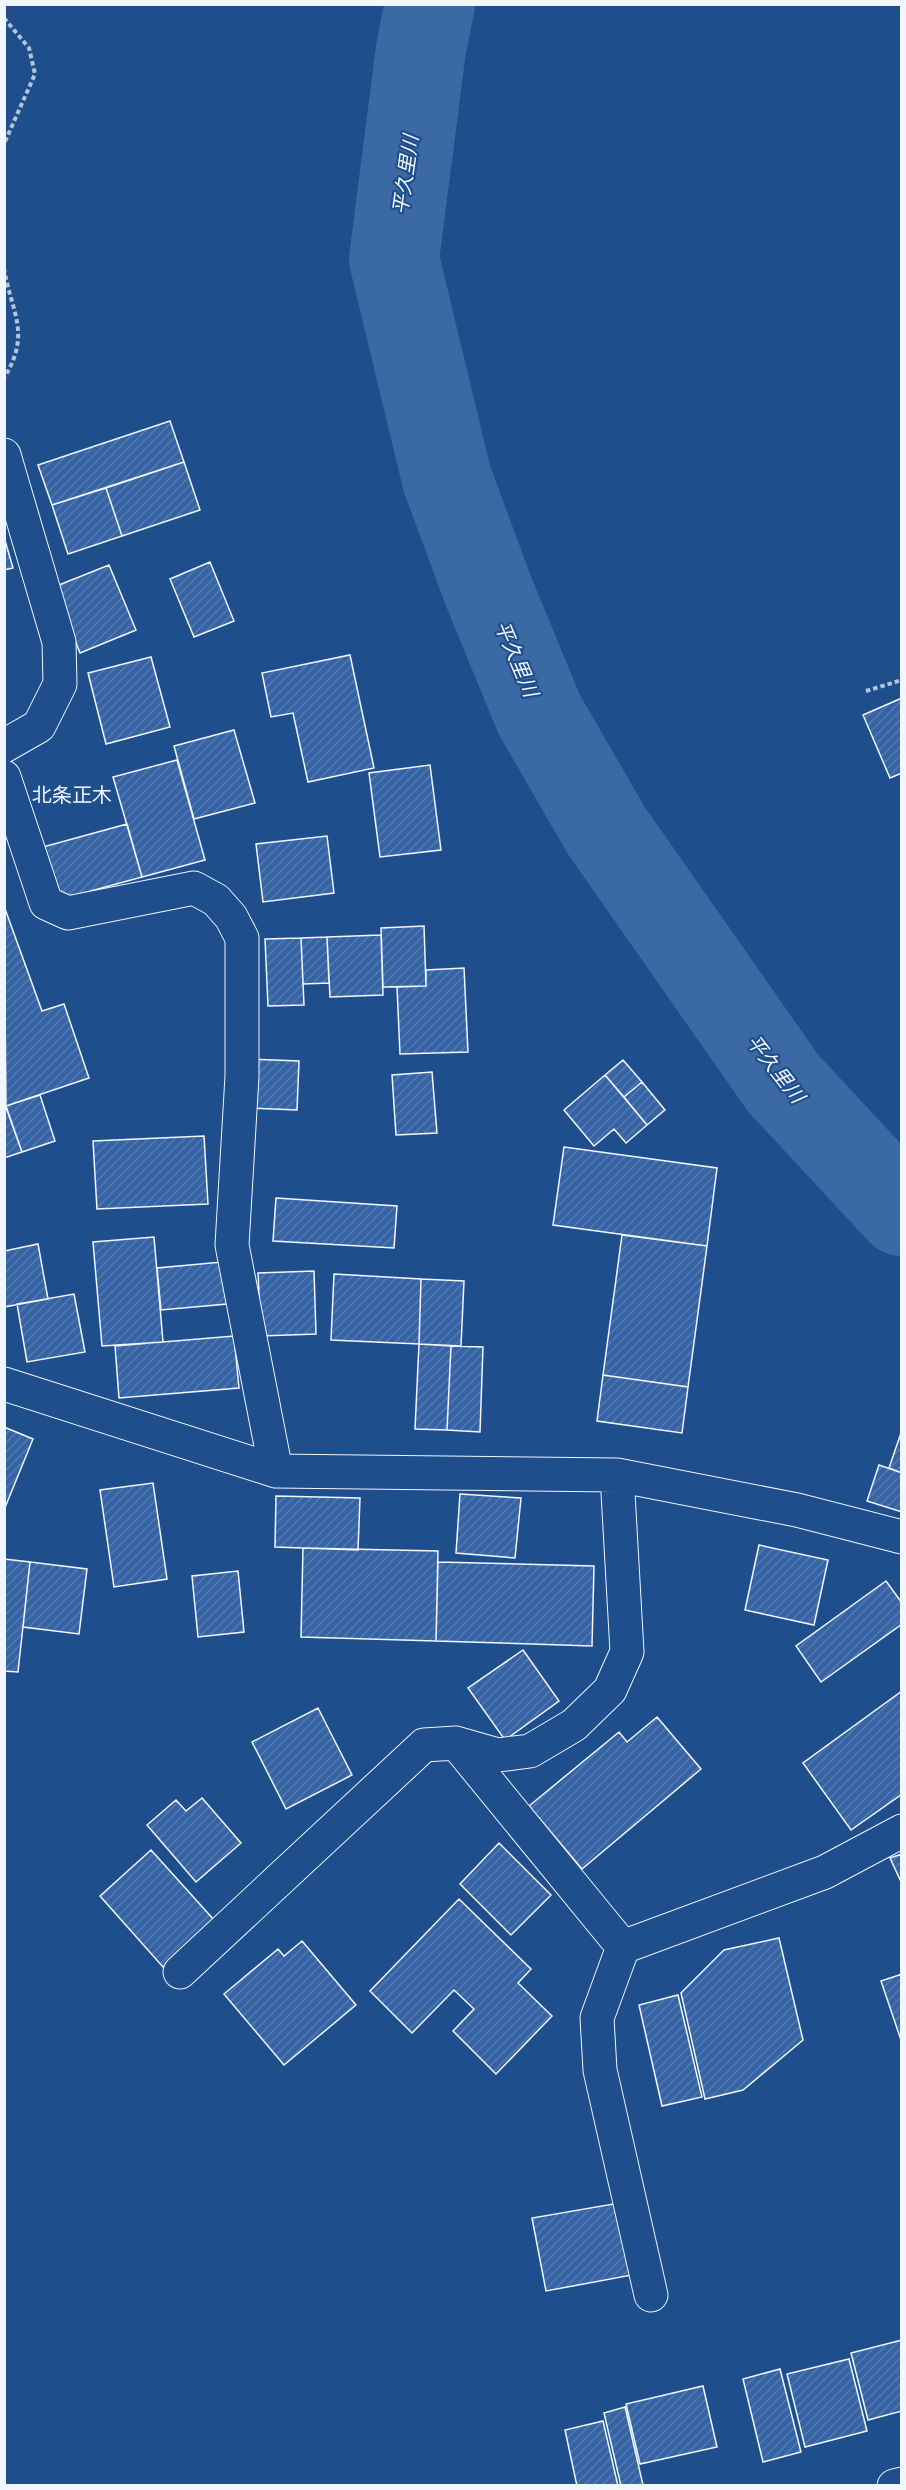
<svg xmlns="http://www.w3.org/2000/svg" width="906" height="2490" font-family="Signika,'Noto Sans JP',sans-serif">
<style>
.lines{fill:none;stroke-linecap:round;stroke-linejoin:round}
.river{stroke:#3b69a3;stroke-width:90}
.building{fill:url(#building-hatch);stroke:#f2f6ff;stroke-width:1.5}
.minor-casing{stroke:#f2f6ff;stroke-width:35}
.path{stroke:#b3c4dc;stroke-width:4;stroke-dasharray:4.5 3;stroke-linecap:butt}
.minor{stroke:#1f4e8c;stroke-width:33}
.labels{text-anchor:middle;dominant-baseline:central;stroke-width:4.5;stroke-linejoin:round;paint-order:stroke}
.water-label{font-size:20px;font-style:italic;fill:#f2f6ff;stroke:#1f4e8c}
.neighbourhood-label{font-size:20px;fill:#f2f6ff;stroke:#1f4e8c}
</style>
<defs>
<pattern id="building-hatch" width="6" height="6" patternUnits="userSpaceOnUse" patternTransform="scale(1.5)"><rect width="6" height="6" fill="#3563a3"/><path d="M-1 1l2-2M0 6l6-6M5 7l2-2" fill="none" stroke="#537ab1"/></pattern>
</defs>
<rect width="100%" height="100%" fill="#1f4e8c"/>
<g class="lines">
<path class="river" d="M430,4L421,49L394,259L447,479L488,590L539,714L606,830L783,1083L902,1211"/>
</g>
<path class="building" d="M170,421L184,462L52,505L38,465Z
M184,462L200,510L122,536L106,488Z
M106,488L122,536L68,554L52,505Z
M4,537L13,568L4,570Z
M210,562L234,621L194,637L170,579Z
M109,565L136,630L80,653L54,587Z
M350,655L374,768L308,782L293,713L271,717L262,673Z
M151,657L170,727L106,744L88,673Z
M902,698V773L890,778L863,715Z
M234,730L255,803L194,819L174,746Z
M177,760L205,860L142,877L113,777Z
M430,765L441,850L380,857L369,773Z
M127,824L142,877L58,900L43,847Z
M327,836L334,893L263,902L256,844Z
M4,906L42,1011L64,1004L89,1078L6,1106Z
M424,926L426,986L383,987L381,928Z
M381,935L383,995L330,997L327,937Z
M327,937L329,983L303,984L301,938Z
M301,938L304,1005L268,1006L265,939Z
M464,968L468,1052L400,1054L397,987L426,986V970Z
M250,1059L299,1061L297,1110L248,1108Z
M623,1060L642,1082L624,1097L605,1075Z
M432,1072L437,1133L396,1135L392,1075Z
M605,1075L647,1125L626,1143L614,1129L594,1146L564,1110Z
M642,1082L665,1110L647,1125L624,1097Z
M40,1095L55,1141L22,1152L6,1106Z
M4,1102L22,1152L4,1158Z
M204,1136L208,1204L97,1209L93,1141Z
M564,1147L717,1168L707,1246L553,1225Z
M276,1198L397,1206L394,1248L273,1241Z
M622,1235L707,1246L688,1387L603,1375Z
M154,1237L163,1342L102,1346L93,1242Z
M38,1244L48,1299L4,1307V1251Z
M222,1262L227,1304L161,1310L157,1268Z
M314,1271L316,1334L261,1336L258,1273Z
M334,1274L421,1279L419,1344L331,1340Z
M421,1279L464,1281L461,1346L419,1344Z
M74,1294L85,1352L27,1362L17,1304Z
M234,1336L239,1388L119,1398L115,1346Z
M419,1344L451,1346L447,1430L415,1429Z
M451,1346L483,1347L480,1432L447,1430Z
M603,1375L688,1387L682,1433L597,1421Z
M4,1427L33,1439L4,1510Z
M902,1430V1473L889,1468Z
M879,1465L902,1473V1512L867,1501Z
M153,1483L167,1579L114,1587L100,1490Z
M460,1494L521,1498L515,1558L456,1553Z
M276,1496L360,1498L358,1550L275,1547Z
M759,1545L828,1560L814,1625L745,1610Z
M303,1548L438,1551L436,1641L301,1637Z
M4,1559L30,1562L18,1672L4,1671Z
M30,1562L87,1569L79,1634L23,1627Z
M438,1562L594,1566L592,1646L436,1641Z
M238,1571L244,1632L198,1637L192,1576Z
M886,1581L902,1603V1624L821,1682L796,1646Z
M523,1650L559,1701L505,1740L468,1688Z
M902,1691V1794L851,1830L803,1763Z
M318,1708L352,1775L286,1809L252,1742Z
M657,1717L701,1769L582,1869L529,1806L619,1732L627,1742Z
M202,1798L241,1843L196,1882L147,1825L176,1800L186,1811Z
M499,1843L551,1895L511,1935L460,1884Z
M151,1850L215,1921L163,1967L100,1896Z
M902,1854V1884L890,1858Z
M459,1899L531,1969L518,1983L552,2016L496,2074L453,2031L474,2009L454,1990L412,2033L370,1991Z
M779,1938L803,2040L743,2090L705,2099L681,1993L724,1950Z
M302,1941L356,2005L284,2065L224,1994L278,1949L284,1956Z
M902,1974V2043L881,1981Z
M678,1995L702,2097L662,2106L639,2005Z
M619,2203L632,2275L546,2291L532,2218Z
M902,2340V2411L868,2420L851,2353Z
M849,2359L867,2431L805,2447L787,2374Z
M780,2369L801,2452L763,2462L743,2379Z
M703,2386L717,2447L640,2464L626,2404Z
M625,2407L643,2485L621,2486L604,2413Z
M603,2421L618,2486H577L565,2430Z"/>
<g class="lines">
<defs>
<path id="minor" d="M4,455L59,642L60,684L39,726L4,746
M4,777L46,903L68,913L194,888L216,900L231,917L242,938V1076L232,1245L276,1471
M4,1384L276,1471L617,1475L797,1510L902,1537
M456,1743L623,1947L597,2018L600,2070L651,2295
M623,1947L825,1872L902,1831
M180,1972L424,1745L456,1743L498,1755L530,1751L574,1725L610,1690L627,1652L617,1475
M894,2486L902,2484"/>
</defs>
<use href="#minor" class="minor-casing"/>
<path class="path" d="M4,18L29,48L35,74L4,144
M4,268C11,312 32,333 4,378
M866,691L902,680"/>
<use href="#minor" class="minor"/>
</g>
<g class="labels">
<g class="water-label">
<text transform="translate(406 175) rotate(-82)">平久里川</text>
<text transform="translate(516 659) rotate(67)">平久里川</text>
<text transform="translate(775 1069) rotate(52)">平久里川</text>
</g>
<g class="neighbourhood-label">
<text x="72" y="795">北条正木</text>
</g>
</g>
<rect width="906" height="2490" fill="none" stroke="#f2f6ff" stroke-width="12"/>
</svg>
